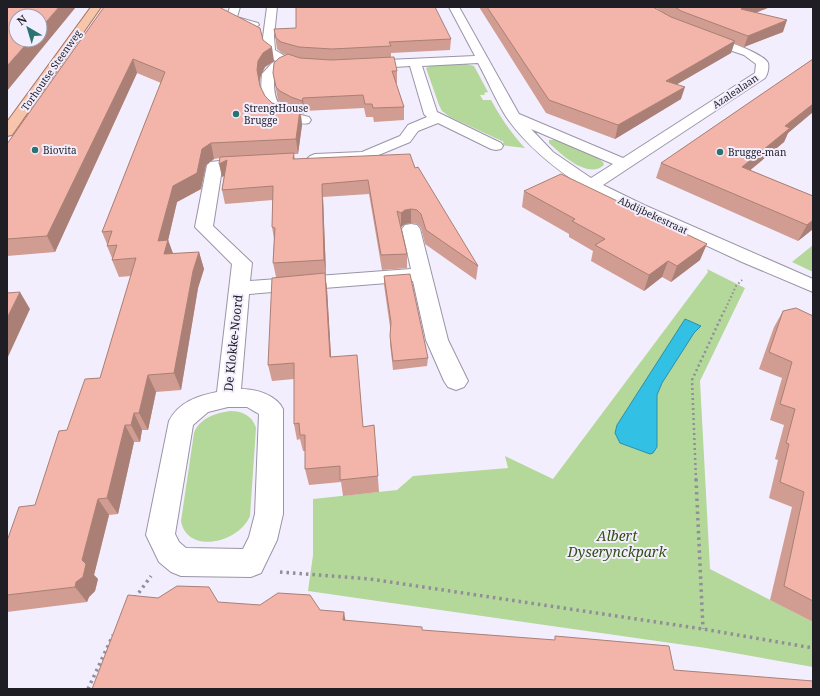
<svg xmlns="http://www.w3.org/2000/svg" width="820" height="696" font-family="'Noto Serif',serif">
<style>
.green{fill:#b4d79a}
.water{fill:#33c0e5;stroke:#2d8fab}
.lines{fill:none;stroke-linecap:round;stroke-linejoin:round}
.minor-casing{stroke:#9a94a6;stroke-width:2}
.major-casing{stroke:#a87059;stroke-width:2}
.path-far2{stroke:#918d99;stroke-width:2;stroke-dasharray:1.5 2.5;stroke-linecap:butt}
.path-far1{stroke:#918d99;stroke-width:2.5;stroke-dasharray:2 3;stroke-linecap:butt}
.path{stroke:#918d99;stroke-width:3.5;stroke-dasharray:2.5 4;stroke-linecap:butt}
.minor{fill:#fff;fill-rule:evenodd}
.major{fill:#f7c4ac;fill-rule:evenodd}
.wall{fill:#d19c91}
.shaded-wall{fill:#aa7f76}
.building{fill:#f3b5a9;stroke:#aa7f76}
.poi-dot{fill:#2a7370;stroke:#f3eefe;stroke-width:1.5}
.labels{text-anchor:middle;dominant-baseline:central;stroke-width:4;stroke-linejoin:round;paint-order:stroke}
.far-street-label{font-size:10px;fill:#201e25;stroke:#f3eefe}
.far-poi-label{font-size:10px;fill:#201e25;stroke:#f3eefe;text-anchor:start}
.street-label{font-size:12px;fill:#201e25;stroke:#f3eefe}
.near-park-label{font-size:14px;font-style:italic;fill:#314f14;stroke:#f3eefe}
</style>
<rect width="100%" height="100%" fill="#f3eefe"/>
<path class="green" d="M466,64L474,66L488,92L484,93L485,95H480L483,100H491C501,118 511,133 525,148L500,145L504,142L450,117L442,111L439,105L426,68L430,66Z
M552,140H558L598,158L603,162L604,165C588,180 561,154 549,143V140Z
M813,245V272L792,262Z
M707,269L745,288L700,381L710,569L813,622V667L706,648L308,591L313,555V499L397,490L413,476L508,468L505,456L553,479L708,272Z
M230,411C242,411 252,415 256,428L250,516C239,543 187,555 181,521L194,433C200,418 215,413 230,411Z"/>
<path class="water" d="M685,319L701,326L694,333L662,383L657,395V447L653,453L650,454L620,443L615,433L617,425Z"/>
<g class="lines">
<defs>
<path id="minor" d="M230,7H240L237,17L258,23L259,25L254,28L227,21L226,19Z
M267,7H277L274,36L275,50L288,58L313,62L315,65L313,68C298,71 284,59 274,76C273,108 281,109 309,117L311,120L309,123C302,125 297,122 291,121C265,114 259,100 262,74L272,63L276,61C269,58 265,53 262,45Z
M449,7H459L519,114L623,158L755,73L756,64L744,55L700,40L698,38L700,36C710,33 764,53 768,63C769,67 768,74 765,78L603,185L644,205L813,279V292L742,262L584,189L582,186C553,167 527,146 507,118C496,101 488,81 478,63L422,66L437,112L501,143L503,146L501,149L496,150L491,149L438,123L418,131L410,142L369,159L315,164L310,162L307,159L310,156L315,154L362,152L400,136L408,125L427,117L424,114L410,66L365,69L361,68L359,65L361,62L365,61L475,56ZM531,129L613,164L591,178L553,152Z
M248,158L253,160L256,163L253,166L222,169L213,226L252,263L250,281L411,269L402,229L405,225L411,224L417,225L420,229L448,340L468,381L464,387L456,390L448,387L444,381L426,340L413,281L249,294L241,389C256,389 276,395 283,409V514L277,540L261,573L251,577L181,576L171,572L159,562L146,535L169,421C179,402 197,396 217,392L232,264L195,227L207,165L210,162ZM228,407H247L259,414L255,514L249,537L243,549L186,548L179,542L175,534L193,425L208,412Z"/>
<path id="major" d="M91,7H101L12,135L7,136V122Z"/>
</defs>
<use href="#minor" class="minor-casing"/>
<use href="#major" class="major-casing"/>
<path class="path-far2" d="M724,312L736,286L742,280"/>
<path class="path-far1" d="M696,480L692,380L724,311"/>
<path class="path" d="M696,479L703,629
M280,572L370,579L703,629L813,648
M135,598L151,576
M88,689L113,635"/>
<use href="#minor" class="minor"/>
<use href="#major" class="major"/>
</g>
<path class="wall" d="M104,7L263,40L274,61L265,67L261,75L259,83L260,86L265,96L272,103L286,106L282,104L278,100L273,73L287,55L283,54L277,49L274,29L451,39L450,50L391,53V57L397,71V83H396L404,107V120L374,122L373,117H366L364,108L304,111V114L301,113L302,125L298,154H294L295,159L415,168L478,266L476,280L425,244L421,228L417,224L411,223L405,224L401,227L407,254V268L382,270L369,194L323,197L326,274H325L327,289L331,357L363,427L374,425L379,492L343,496L341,482L309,485L305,469V451H303L300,439L297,440L294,424V379L272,381L268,365L276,277L273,263L274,239L272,227L273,200L225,204L222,190L224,176L222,177L220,158L214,159L206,165L201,189L177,202L168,240L173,254L199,252L204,269L198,288L181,390L156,392L148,430H142L140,442H134L118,514L109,515L94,575L98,579L95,591L89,597L87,602L7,612V541L35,505L67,430L100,378L131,276L119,277L112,260V258L107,246V244L102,232L161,83L137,73L55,252L7,256V144Z
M479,7H653L664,13L655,7H770L756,13L783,32L744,47L734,44L731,53L677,84L681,99L615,139L546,113Z
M813,59V112L788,133L784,142L750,170L813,196V229L798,241L656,178L661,163Z
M524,191L700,260L671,282L662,277L644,291L591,261L593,251L569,237V234L522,207Z
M384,276L428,358L427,366L393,370L390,344V327L384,285Z
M783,311L813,316V622L770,600L792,507L769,498L778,460L775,459L784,425L770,420L782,378L759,369L774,327Z"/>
<path class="shaded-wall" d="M59,7H76L7,91V66L30,40H40V29Z
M747,7H770L737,20L741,9Z
M787,20L783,32L744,47L748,36Z
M735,41L731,53L662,93L666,81Z
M272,47L274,61L265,67L261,75L259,84L257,70L258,61L263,53Z
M133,59L137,73L55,252L47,236Z
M685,87L681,99L615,139L618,125Z
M303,98L304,111V114L302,101Z
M813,104V112L788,133L784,142L736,182L742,167L785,126Z
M300,110L302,125L298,154L296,139Z
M211,143L214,159L206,165L201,189L177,202L164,258L158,241L173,186L202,149Z
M227,160L230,173L222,177L219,164Z
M322,184L323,197L326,274L324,260Z
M411,209V223L405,224L401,227V213L405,210Z
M813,220V229L798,241L807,225Z
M168,240L174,256L164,254Z
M707,244L700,260L671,282L677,266Z
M199,252L204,269L198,288L181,390L174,373L193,271Z
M668,261L662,277L644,291L649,275Z
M325,273L327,289L332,373L330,357Z
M20,292L30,309L7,359V318Z
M148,375L156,392L148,430L139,413Z
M134,413L142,430L140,442L131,425Z
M125,425L134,442L118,514L107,498Z
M98,499L109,515L94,575L98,579L95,591L89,597L87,602L75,587Z
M344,612L349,641L343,620Z"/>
<path class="building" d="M9,7H59L40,29V16H16V40H30L7,66V8Z
M104,7H219L260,28L263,40L272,47L263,53L258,61L257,70L260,86L265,96L272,103L300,110L296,139L211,143L202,149L197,173L173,186L158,241L168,240L164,254L199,252L193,271L174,373L148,375L139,413H134L131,425H125L107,498L98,499L82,560L86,564L83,577L76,582L75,587L7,595V541L19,507L35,505L59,431L67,430L85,379L100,378L136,258L112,260L117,245L107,246L112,231L102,232L165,72L133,59L47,236L7,239V144Z
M296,7H435L451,39L389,42L391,46L332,49L299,47L281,42L276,38L274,29L296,28Z
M487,7H653L671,17L735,41L666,81L685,87L618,125L549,100Z
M675,7H747L741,9L787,20L748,36L681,11Z
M288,54L300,58L331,60L394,57L397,71H392L404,107L373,108L372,104H365L363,95L303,98L302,101L291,97L280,91L276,87L273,73L274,63L279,58Z
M813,59V104L785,126L790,128L742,167L813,196V220L807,225L661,163Z
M294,153L293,159L410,154L415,168L418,167L478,266L426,230L421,214L417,210L411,209L405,210L401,213L397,211L407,254L381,255L368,180L322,184L324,260L273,263L275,228L272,227L273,186L222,190L227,160L219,164L220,157Z
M561,174L707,244L677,266L668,261L649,275L595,245L605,239L572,221L575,219L524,191Z
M325,273L330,357L357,355L363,427L374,425L378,476L340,480V466L305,469V435H300L299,423L294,424V363L268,365L272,278Z
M410,274L428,358L393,361L390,336L391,322L384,276Z
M20,292L7,318V293Z
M796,308L813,316V601L784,586L804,492L780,482L789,444L786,443L795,409L780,404L792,362L769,352L783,311Z
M177,586L209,587L218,602L260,605L278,593L310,595L320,610L344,612L343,620L422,627V630L555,640V636L669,646L674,670L813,681V689H92L128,595L158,598Z"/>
<g class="poi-dot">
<circle cx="236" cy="114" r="4"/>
<circle cx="35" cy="150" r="4"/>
<circle cx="720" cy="152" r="4"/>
</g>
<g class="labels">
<g class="far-street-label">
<text transform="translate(51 70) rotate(-55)">Torhoutse Steenweg</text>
<text transform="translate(735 91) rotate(-34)">Azalealaan</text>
<text transform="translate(653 215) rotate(25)">Abdijbekestraat</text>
</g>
<g class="far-poi-label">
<text x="244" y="108">StrengtHouse<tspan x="244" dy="12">Brugge</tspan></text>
<text x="43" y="150">Biovita</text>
<text x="728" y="152">Brugge-man</text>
</g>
<g class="street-label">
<text transform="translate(233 343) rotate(-84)">De Klokke-Noord</text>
</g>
<g class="near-park-label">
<text x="617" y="535">Albert<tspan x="617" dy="16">Dyserynckpark</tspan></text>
</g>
</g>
<rect width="820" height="696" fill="none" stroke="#201e25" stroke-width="16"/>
<g transform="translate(28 28) rotate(322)"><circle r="19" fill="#f3eefe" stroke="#9f9ba7"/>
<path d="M0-3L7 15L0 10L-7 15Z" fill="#2a7370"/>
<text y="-6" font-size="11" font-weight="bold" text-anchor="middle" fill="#201e25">N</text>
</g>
</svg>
